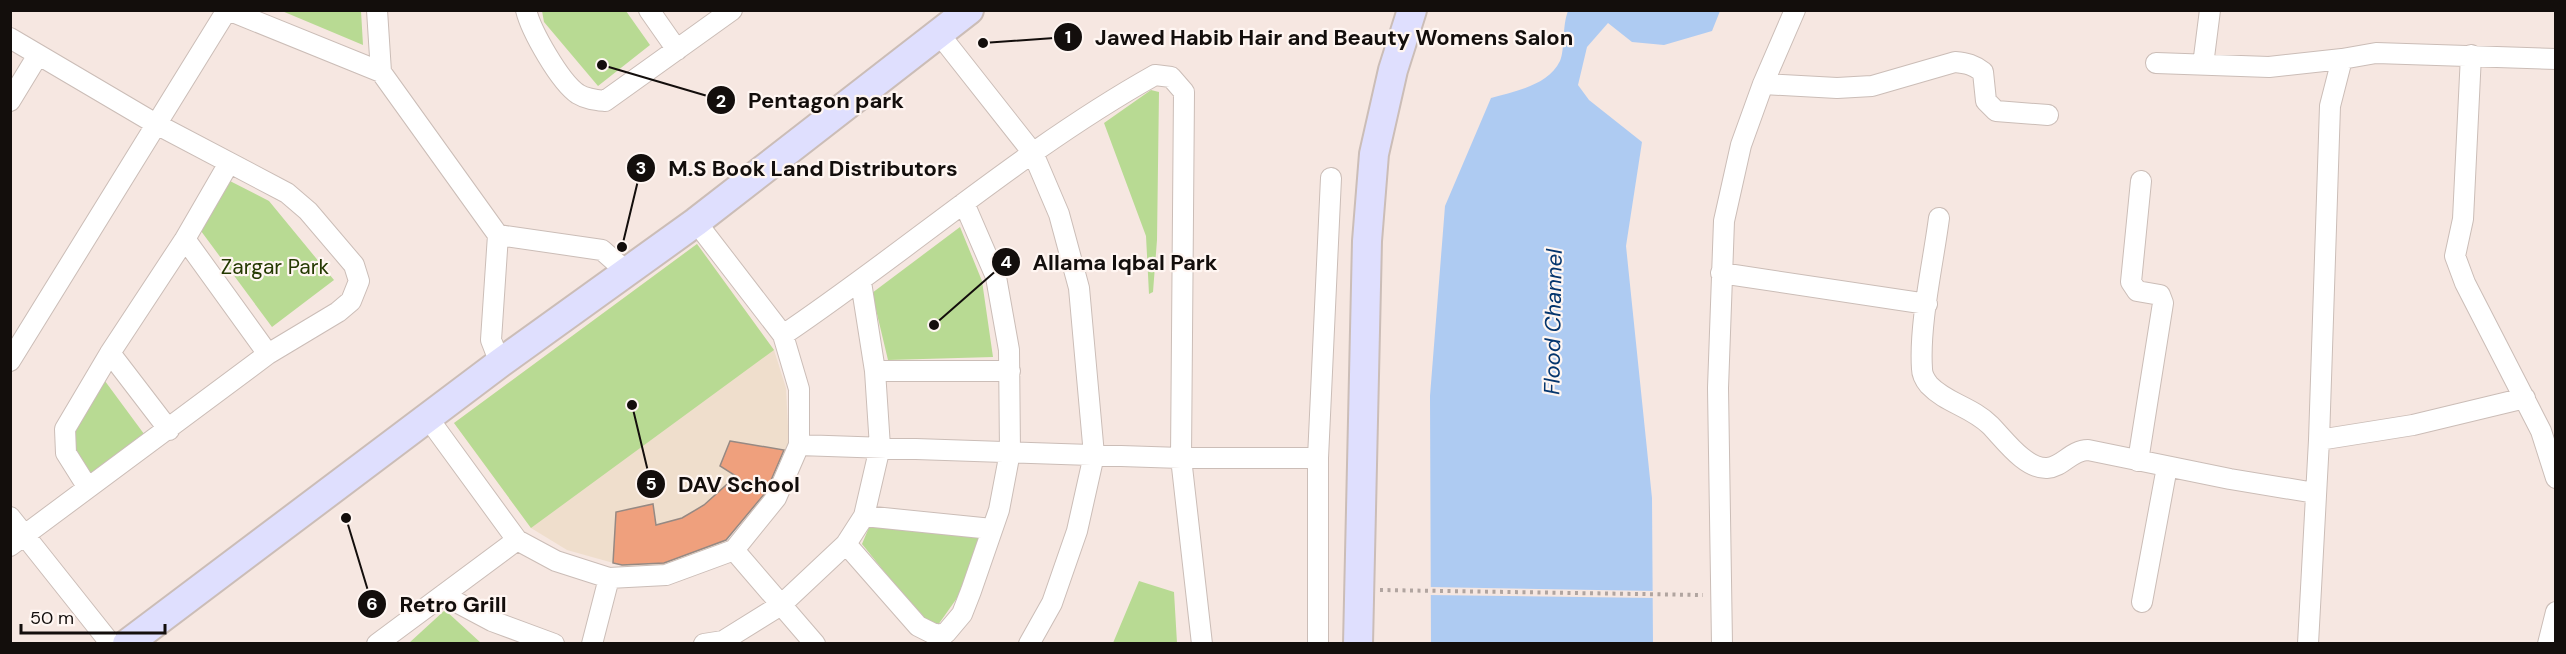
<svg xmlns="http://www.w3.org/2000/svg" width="2566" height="654" font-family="'DM Sans',sans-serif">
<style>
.education{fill:#efdecc}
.green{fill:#b8da93}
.water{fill:#aecbf2}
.pier{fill:#f6e7e1}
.building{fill:#efa07d;stroke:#968983;stroke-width:1.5}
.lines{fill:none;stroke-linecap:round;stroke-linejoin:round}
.street-casing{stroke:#cbbdb7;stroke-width:22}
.secondary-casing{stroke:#cbbdb7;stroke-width:32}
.path{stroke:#b1a5a0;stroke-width:4;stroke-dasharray:3 4.5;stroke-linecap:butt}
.street{stroke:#fff;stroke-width:20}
.secondary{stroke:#dfdffe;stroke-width:28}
.labels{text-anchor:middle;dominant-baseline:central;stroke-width:4.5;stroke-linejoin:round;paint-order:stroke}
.park-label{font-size:21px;fill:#253a02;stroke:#fff6f2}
.water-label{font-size:22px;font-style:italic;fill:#04356d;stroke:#fff6f2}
.leader{fill:none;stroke:#130e0c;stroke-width:2}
.callout-dot{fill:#130e0c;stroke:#fff6f2;stroke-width:2}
.mark-label{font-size:18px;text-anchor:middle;font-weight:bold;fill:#fff}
.callout-label{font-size:22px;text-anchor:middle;font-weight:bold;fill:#130e0c;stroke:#fff6f2;stroke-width:4.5;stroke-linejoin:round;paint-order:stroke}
</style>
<rect width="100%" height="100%" fill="#f6e7e1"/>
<path class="education" d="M697,244L774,350L786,388L789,445L765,497L722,544L677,565L624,566L567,550L531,528L454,423Z"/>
<path class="green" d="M282,11H361L363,45Z
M542,11H626L650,45L598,86L544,22Z
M1151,90L1159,92L1157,240L1153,292L1149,294L1146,236L1104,123Z
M226,179L269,201L334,280L272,327L201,231Z
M960,227L982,281L993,357L888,360L872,293Z
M697,244L774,350L531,528L454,423Z
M102,377L147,438L88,482L68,439Z
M870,525L981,537L962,591L933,632L862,544Z
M1139,581L1174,592L1177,643H1113Z
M445,610L481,643H409Z"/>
<path class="water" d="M1568,11H1720L1712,31L1664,45L1632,42L1608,23L1587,47L1578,85L1589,100L1642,142L1626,246L1652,498L1653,643L1431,644L1430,396L1445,206L1491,98C1514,91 1548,86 1560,61C1565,50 1562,26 1568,11Z"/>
<path class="pier" d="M1428,587L1656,591V598L1428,595Z"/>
<path class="building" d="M730,441L784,450L766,492L726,540L664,563L622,565L613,563L616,512L653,504L656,525L682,518L704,505L736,476L720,466Z"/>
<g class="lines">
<defs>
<path id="street" d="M228,10L381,72
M377,10L381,72L498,235L602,250L628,273
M526,10C531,31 560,82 578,94C586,99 596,100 605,101L732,10
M649,10L677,50
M940,35L1033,153L1059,214L1079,288L1094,455L1077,531L1052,603L1029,644
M10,38L156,124L287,193L308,211L354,265L359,281L351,301L338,312L268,354L10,546
M2471,55L2463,219L2455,256L2465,283L2541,431L2556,478
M2156,63L2269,67L2342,59
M2203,65L2210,10
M1763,84L1837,88L1872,86L1955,62C1967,63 1974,65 1983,72L1986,101L1996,111L2048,115
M10,101L38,55
M1939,218C1933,264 1919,324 1922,369C1922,375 1925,380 1929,385C1946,403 1972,407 1990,425C2004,439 2025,469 2047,468C2063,467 2071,450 2088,450L2230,479L2315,493
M498,235L491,340L500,363
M185,239L268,354
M1721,273L1927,304
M783,335C909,250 1023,149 1155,75L1171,77L1184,92L1181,458L1202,644
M110,353L169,430
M10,361L227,10
M875,371H1010
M428,418L517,540L556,561L609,578L666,575L734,550L776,498L799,445V389L783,335L696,222
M2319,440L2413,425L2525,398
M799,445L1181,458H1318
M2138,461L2163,303L2160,295L2137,291L2131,282L2141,181
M88,488L66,453L65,429L110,353L185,239L229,163
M864,516L992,529
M10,517L111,644
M846,544L918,626L936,635L946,633L962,614L971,591L999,510L1010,452L1009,350L996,277L964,203
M734,550L815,644
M443,595L492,621L554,644
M2142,602L2167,467
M377,644L517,540
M592,644L609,578
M704,644L723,641L781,605L846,544L864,516L880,447L875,371L861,282
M1318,644V458L1331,178
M1722,644L1718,388L1724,221L1741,145L1763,84L1795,10
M2308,644L2319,440L2330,106L2342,59L2376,53L2556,59
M2548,644L2556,612"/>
<path id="secondary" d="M127,644L500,363L696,222L969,10
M1358,644L1367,241L1374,154L1393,70L1412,10"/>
</defs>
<use href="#street" class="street-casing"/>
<use href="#secondary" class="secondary-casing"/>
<path class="path" d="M1380,590L1703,595"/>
<use href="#street" class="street"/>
<use href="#secondary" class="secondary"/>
</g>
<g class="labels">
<g class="park-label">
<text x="275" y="267">Zargar Park</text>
</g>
<g class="water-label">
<text transform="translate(1553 322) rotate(-89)">Flood Channel</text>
</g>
</g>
<path class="leader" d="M983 43L1068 37M602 65L721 100M622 247L641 168M934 325L1006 262M632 405L651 484M346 518L372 604"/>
<g class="callout-dot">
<circle cx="983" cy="43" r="6"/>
<circle cx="602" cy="65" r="6"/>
<circle cx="622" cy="247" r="6"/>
<circle cx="934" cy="325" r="6"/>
<circle cx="632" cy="405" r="6"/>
<circle cx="346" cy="518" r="6"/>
<circle cx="1068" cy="37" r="15"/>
<circle cx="721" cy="100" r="15"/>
<circle cx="641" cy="168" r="15"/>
<circle cx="1006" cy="262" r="15"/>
<circle cx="651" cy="484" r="15"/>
<circle cx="372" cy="604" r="15"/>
</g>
<g class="mark-label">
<text x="1068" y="43">1</text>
<text x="721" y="107">2</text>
<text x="641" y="174">3</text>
<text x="1006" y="268">4</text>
<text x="651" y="490">5</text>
<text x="372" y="610">6</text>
</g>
<g class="callout-label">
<text x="1334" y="45">Jawed Habib Hair and Beauty Womens Salon</text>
<text x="826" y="108">Pentagon park</text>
<text x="813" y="176">M.S Book Land Distributors</text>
<text x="1125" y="270">Allama Iqbal Park</text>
<text x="739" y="492">DAV School</text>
<text x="453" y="612">Retro Grill</text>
</g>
<rect width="2566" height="654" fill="none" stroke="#130e0c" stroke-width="24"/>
<path d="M21 624v9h144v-9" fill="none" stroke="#130e0c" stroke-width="3"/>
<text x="30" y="624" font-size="18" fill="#130e0c" stroke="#fff6f2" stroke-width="4.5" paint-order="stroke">50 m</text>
</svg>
